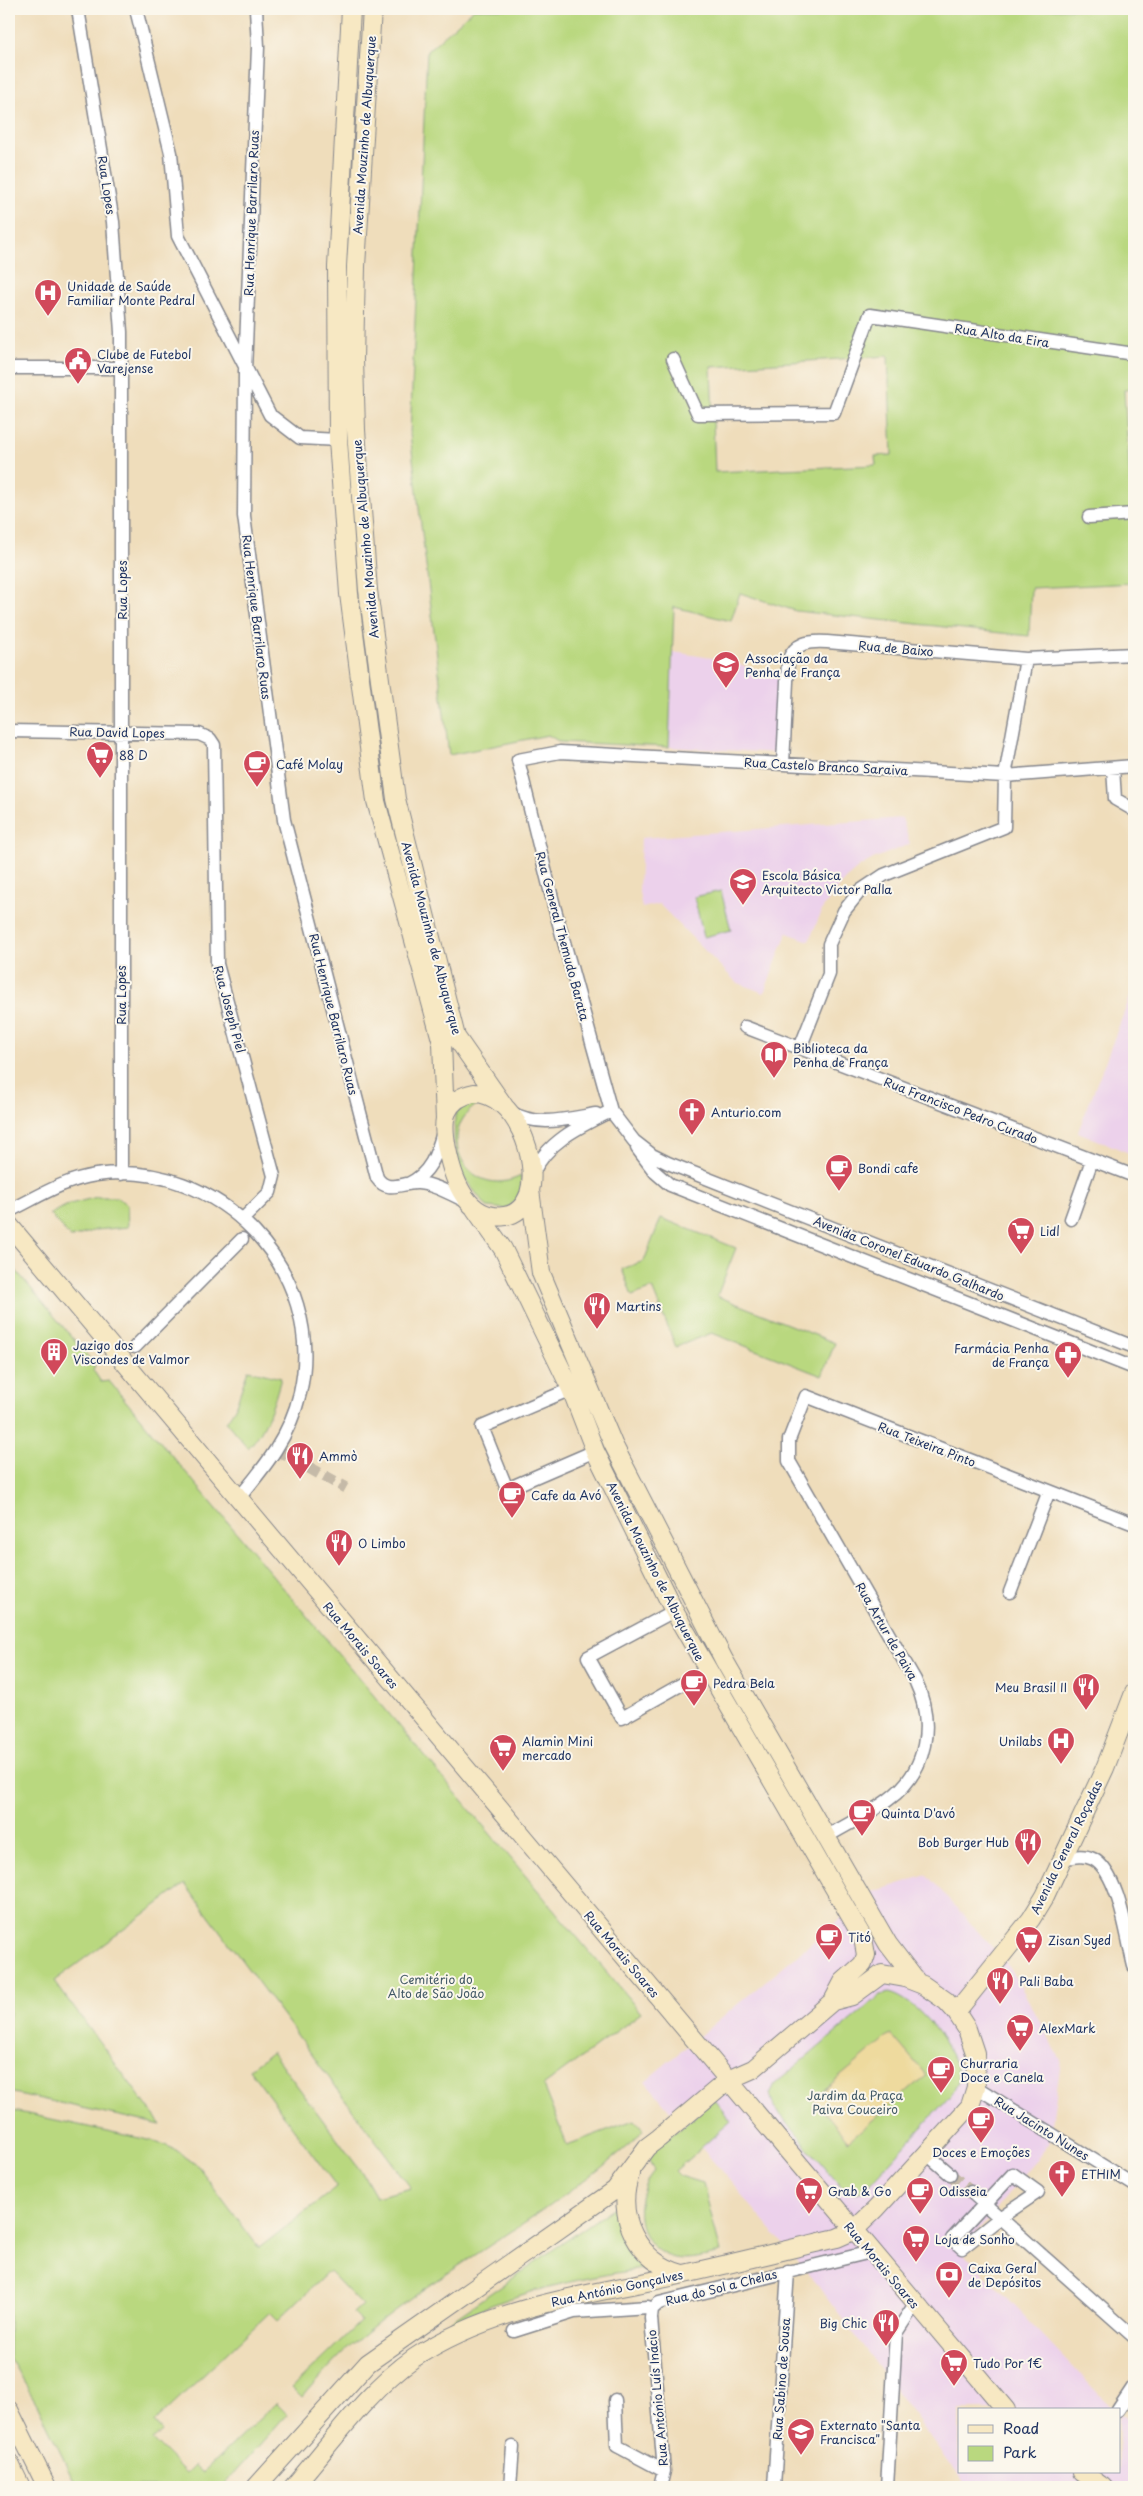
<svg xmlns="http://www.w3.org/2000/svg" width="1143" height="2496" font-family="'Playpen Sans',sans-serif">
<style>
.built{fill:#ecd1eb}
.green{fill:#b9d87f;stroke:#6a846e;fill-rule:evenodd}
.sand{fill:#eeda9e;stroke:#84847e}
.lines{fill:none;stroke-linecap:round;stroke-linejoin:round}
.street-tunnel{stroke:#c5baa8;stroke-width:12;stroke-dasharray:12 6;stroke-linecap:butt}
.street-casing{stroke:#85868c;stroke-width:15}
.secondary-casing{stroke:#85868c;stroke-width:20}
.street{stroke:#fff;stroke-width:12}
.secondary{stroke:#f7e8c3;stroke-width:18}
.labels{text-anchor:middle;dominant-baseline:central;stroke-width:4;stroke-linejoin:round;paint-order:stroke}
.street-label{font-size:12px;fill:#1b2f5e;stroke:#fbf7ec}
.poi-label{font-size:12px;fill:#1b2f5e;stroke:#fbf7ec;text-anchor:start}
.park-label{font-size:12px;fill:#425966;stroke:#fbf7ec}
</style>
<rect width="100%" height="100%" fill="#fbf7ec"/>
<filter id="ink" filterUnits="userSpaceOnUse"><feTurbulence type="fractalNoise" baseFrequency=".02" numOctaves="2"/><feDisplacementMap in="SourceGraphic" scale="10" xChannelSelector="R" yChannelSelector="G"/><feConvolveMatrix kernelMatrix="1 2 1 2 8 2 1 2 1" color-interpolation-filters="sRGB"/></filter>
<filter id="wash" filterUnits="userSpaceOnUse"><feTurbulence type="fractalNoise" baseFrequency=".0096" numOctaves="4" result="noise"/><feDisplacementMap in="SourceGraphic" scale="20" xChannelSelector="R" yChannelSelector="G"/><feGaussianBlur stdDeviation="1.12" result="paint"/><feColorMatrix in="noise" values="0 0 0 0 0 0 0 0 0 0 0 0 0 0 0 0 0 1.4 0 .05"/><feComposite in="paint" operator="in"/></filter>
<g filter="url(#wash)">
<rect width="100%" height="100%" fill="#efddbb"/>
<path class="built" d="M673,652L718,659L778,675L781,704L778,753L669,747Z
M902,818L910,844L873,859L859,867L845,879L823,908L809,941L787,933L764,993L736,982L659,904L642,908L639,892L641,838Z
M1134,987V1155L1078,1132Z
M927,1875L1010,1967L1061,2060L1049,2144L962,2251L1114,2410H959V2472H1119V2413L1134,2423V2487H967L818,2285L645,2081L873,1892Z"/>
<path class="green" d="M474,9H1134V389L1124,390L1134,541V583L1031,588L1029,636L796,611L740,593L731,621L674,607L669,747L560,742L548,735L449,755L410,434L427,51ZM888,356L892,455L875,456L876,465L715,472L711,367Z
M721,891L731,930L704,937L694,897Z
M468,1102H481C430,1131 468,1203 521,1176C521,1192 520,1199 506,1209L487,1207L461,1174L454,1140L455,1116L458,1110Z
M97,1197H117L127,1205L128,1227L96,1230L71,1238L50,1214L70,1204Z
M661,1218L736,1248L717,1296L835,1343L822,1376L712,1333L676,1347L652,1288L632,1296L622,1269L644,1261Z
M9,1262L95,1365L93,1370L101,1382L109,1381L641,2013L543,2086L567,2145L634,2120L644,2131C558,2212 449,2263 360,2338C338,2356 320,2377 302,2398L292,2388L361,2321L353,2313L362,2305L329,2271L278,2320L270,2312L154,2422L162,2431L153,2440L186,2473L194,2465L203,2473L276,2403L287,2414L222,2487H77L37,2404L9,2357V2110L158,2142L176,2150L198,2166L259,2248L337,2187L249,2069L272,2052L363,2174L376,2197L411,2188L185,1884L54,1981L161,2125L9,2092Z
M248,1370L281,1378C274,1402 267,1429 248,1448L226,1422L235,1408Z
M889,1993C916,1998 958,2051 958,2078C958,2085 954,2090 950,2096L867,2187C858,2195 850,2195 841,2187L774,2107L770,2094L775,2084L871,2003L881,1995Z
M714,2100L731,2121L675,2171L680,2176L703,2183L721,2253C706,2256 690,2261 675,2258C634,2249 631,2198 654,2171L648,2158L656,2148Z
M616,2206C614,2230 625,2254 643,2269C575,2278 505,2295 443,2326Z"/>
<path class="sand" d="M891,2034L926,2075L848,2141L813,2099Z"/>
</g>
<g filter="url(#ink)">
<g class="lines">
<path class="street-tunnel" d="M277,1450L346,1488
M950,2174L971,2192"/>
<defs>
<path id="street" d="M78,9L113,222L121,332V1174
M136,9L171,153L178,236L270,415L300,438L338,440
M256,9L258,47L245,371L244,516L284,820L377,1178C388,1194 402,1182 418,1183C435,1184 454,1196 470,1203
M673,359L698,414L834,413L870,315L1134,354
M9,368H123
M1089,517L1134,514
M9,731L199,734L210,739L214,745L217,964L274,1176L270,1192L243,1219
M783,764L788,661C795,642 809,641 827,642L1026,659L1134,654
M1134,766L1005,776L560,752L518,760L554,906L611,1111L634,1141L652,1155L668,1163L1134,1347
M1113,768L1115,799L1134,810
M745,1027L1134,1176
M800,1048L829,974V944L844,911L860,891L884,875L1004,827L1005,776L1026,659
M509,1111C536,1128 567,1119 596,1114
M637,1148L655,1172L670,1185L1134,1368
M532,1175C546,1142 580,1126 611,1111
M408,1184C430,1174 437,1154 443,1132
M9,1211C38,1197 63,1180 96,1175C218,1157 328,1271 300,1393C290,1436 265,1467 238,1499
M1071,1219L1092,1160
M135,1347L242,1239
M571,1389L482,1427L507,1489L595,1451
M1010,1592L1049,1491
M674,1611L588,1657L622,1718L707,1670
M826,1837C846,1825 869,1814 888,1800C928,1771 935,1723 915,1680L789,1461V1440L806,1396L1134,1524
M1062,1859C1073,1857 1083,1854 1093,1859C1119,1872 1127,1939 1134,1966
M976,2087L1134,2185
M927,2154L950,2174
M1013,2174L1038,2192L1001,2217L962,2248L952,2239Z
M971,2192L1134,2337
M652,2309L659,2303L871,2252
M652,2309L651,2318L664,2471L660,2487
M514,2331L574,2312L648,2307L652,2309
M615,2400L617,2446L664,2471
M1118,2410L1134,2386
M510,2487L513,2447
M774,2487L788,2271
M887,2487L896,2333L915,2304"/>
<path id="secondary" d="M351,9L337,267L338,440L349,594L376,801L442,1043L445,1120
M372,9L356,266L354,360L356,430L368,590L396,799L456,1037L504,1106
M474,1093C515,1093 540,1160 529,1194C525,1205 518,1214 505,1216C467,1221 453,1179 447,1149C445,1138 442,1123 447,1112C452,1101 463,1095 474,1093Z
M530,1190L541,1273L613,1444L724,1660L888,1944L917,1982
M475,1209L503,1249L571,1389L595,1451L674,1611L863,1938L866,1955L863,1964L843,1982L833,2001
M9,1225L1006,2410
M956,2012L1031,1919L1045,1896L1105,1768L1134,1693
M630,2174C615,2217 638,2262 682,2274
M9,2410L47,2487
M9,2462L21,2487
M1082,2472L1103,2487
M256,2487L368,2363L615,2190L647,2147L659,2138L728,2080L753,2069L833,2001L852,1996L882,1974L905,1978L923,1985L946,2001L956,2012L967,2029L975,2053L976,2087L970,2106L876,2209L853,2231L837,2238C772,2253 707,2270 642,2283C564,2298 482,2313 414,2358C369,2389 329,2446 293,2487"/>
</defs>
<use href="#street" class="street-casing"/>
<use href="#secondary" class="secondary-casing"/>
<use href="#street" class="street"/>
<use href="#secondary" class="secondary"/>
</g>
</g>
<defs>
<symbol id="hospital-pin" viewBox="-11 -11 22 30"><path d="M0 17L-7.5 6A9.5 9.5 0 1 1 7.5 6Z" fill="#d1495b" stroke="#fbf7ec"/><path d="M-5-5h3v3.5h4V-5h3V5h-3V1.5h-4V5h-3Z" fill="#fff"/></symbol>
<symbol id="civic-pin" viewBox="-11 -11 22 30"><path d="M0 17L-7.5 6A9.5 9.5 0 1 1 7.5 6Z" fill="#d1495b" stroke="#fbf7ec"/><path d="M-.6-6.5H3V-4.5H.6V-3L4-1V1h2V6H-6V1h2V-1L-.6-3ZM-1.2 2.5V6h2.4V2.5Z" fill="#fff"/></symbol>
<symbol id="school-pin" viewBox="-11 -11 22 30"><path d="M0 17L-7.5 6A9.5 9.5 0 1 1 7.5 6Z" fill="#d1495b" stroke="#fbf7ec"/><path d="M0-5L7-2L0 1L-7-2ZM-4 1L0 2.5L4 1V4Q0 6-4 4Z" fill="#fff"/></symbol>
<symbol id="supermarket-pin" viewBox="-11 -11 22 30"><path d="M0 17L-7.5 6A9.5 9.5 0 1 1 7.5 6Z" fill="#d1495b" stroke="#fbf7ec"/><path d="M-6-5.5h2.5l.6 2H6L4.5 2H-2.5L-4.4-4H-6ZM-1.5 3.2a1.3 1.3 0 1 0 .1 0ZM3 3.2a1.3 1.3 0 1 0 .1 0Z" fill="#fff"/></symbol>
<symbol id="cafe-pin" viewBox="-11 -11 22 30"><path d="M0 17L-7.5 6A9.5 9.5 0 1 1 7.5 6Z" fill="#d1495b" stroke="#fbf7ec"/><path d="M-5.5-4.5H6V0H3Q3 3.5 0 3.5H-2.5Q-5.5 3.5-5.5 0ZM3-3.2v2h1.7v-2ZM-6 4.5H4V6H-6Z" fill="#fff"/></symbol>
<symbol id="library-pin" viewBox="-11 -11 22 30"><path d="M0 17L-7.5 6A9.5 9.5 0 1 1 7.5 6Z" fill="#d1495b" stroke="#fbf7ec"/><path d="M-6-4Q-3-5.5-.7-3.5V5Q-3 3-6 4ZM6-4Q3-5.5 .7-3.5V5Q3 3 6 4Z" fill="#fff"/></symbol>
<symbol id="church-pin" viewBox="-11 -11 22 30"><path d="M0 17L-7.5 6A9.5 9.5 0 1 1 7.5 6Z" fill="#d1495b" stroke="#fbf7ec"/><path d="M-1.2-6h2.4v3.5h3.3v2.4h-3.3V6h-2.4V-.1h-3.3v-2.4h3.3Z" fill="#fff"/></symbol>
<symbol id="restaurant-pin" viewBox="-11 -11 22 30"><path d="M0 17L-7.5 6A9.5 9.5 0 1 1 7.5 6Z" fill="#d1495b" stroke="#fbf7ec"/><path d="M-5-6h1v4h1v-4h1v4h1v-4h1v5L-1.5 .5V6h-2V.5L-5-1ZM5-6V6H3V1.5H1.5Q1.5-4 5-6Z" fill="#fff"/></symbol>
<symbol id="building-pin" viewBox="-11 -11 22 30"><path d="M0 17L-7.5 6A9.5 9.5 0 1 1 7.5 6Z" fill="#d1495b" stroke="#fbf7ec"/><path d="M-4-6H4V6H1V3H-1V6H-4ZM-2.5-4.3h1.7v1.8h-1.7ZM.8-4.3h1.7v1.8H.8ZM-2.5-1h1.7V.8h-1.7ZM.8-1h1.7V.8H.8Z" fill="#fff"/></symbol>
<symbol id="pharmacy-pin" viewBox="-11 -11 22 30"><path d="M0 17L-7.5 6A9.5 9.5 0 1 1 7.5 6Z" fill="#d1495b" stroke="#fbf7ec"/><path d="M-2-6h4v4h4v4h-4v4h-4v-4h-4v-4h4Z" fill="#fff"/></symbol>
<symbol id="bank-pin" viewBox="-11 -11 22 30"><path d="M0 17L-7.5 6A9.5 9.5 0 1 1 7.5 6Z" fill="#d1495b" stroke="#fbf7ec"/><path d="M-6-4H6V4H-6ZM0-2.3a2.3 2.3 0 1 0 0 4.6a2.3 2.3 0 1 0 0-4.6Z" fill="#fff"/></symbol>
</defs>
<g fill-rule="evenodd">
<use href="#hospital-pin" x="32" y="277" width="32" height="43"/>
<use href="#civic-pin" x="62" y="345" width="32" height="43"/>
<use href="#school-pin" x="710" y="649" width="32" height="43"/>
<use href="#supermarket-pin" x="84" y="739" width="32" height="43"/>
<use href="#cafe-pin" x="241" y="748" width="32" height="43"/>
<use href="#school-pin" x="727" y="866" width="32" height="43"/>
<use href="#library-pin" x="758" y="1039" width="32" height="43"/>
<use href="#church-pin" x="676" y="1096" width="32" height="43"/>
<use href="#cafe-pin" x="823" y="1152" width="32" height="43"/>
<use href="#supermarket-pin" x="1005" y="1215" width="32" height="43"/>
<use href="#restaurant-pin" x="581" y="1290" width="32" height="43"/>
<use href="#building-pin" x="38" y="1336" width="32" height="43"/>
<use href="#pharmacy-pin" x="1052" y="1339" width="32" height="43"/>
<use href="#restaurant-pin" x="284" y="1440" width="32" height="43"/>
<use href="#cafe-pin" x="496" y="1479" width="32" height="43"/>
<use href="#restaurant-pin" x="323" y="1527" width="32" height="43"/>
<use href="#cafe-pin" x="678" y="1667" width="32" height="43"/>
<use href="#restaurant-pin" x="1070" y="1671" width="32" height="43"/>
<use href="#hospital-pin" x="1045" y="1725" width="32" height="43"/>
<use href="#supermarket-pin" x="487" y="1732" width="32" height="43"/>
<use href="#cafe-pin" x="846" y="1797" width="32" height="43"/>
<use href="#restaurant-pin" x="1012" y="1826" width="32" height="43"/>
<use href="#cafe-pin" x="813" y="1921" width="32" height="43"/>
<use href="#supermarket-pin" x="1013" y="1924" width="32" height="43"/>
<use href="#restaurant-pin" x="984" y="1965" width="32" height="43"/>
<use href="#supermarket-pin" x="1004" y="2012" width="32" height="43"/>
<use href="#cafe-pin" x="925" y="2054" width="32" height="43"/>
<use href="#cafe-pin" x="965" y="2104" width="32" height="43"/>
<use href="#church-pin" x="1046" y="2158" width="32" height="43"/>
<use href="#supermarket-pin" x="793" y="2175" width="32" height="43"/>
<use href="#cafe-pin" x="904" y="2175" width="32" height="43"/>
<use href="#supermarket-pin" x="900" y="2223" width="32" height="43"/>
<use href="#bank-pin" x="933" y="2259" width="32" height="43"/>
<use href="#restaurant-pin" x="870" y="2307" width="32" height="43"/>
<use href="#supermarket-pin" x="938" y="2347" width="32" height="43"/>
<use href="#school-pin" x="785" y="2416" width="32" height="43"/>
</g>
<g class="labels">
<g class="street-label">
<text transform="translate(364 135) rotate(-86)">Avenida Mouzinho de Albuquerque</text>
<text transform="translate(107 185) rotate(81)">Rua Lopes</text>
<text transform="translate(251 213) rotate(-88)">Rua Henrique Barrilaro Ruas</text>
<text transform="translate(1002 335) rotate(9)">Rua Alto da Eira</text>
<text transform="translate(365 539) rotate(-95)">Avenida Mouzinho de Albuquerque</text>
<text transform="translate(122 590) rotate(-90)">Rua Lopes</text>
<text transform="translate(257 617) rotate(83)">Rua Henrique Barrilaro Ruas</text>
<text transform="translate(896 648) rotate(5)">Rua de Baixo</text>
<text transform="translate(117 732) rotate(1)">Rua David Lopes</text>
<text transform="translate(826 766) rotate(3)">Rua Castelo Branco Saraiva</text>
<text transform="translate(563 936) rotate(75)">Rua General Themudo Barata</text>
<text transform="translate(432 938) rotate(75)">Avenida Mouzinho de Albuquerque</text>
<text transform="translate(121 995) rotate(-90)">Rua Lopes</text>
<text transform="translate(230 1009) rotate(75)">Rua Joseph Piel</text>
<text transform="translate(334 1014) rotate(76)">Rua Henrique Barrilaro Ruas</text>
<text transform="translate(961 1110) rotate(21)">Rua Francisco Pedro Curado</text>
<text transform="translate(909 1258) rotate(22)">Avenida Coronel Eduardo Galhardo</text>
<text transform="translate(927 1444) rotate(21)">Rua Teixeira Pinto</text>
<text transform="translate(656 1571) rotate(63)">Avenida Mouzinho de Albuquerque</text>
<text transform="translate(887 1631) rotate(60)">Rua Artur de Paiva</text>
<text transform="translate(361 1645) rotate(50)">Rua Morais Soares</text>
<text transform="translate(1066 1847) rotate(-64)">Avenida General Roçadas</text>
<text transform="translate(622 1954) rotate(50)">Rua Morais Soares</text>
<text transform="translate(1042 2128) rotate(32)">Rua Jacinto Nunes</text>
<text transform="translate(882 2265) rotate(50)">Rua Morais Soares</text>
<text transform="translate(721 2287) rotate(-14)">Rua do Sol a Chelas</text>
<text transform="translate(617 2288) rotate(-12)">Rua António Gonçalves</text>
<text transform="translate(781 2379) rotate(-86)">Rua Sabino de Sousa</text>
<text transform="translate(657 2398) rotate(-95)">Rua António Luís Inácio</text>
</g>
<g class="poi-label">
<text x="67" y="286">Unidade de Saúde<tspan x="67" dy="14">Familiar Monte Pedral</tspan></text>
<text x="97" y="354">Clube de Futebol<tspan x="97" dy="14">Varejense</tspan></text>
<text x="745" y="658">Associação da<tspan x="745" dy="14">Penha de França</tspan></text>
<text x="119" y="755">88 D</text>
<text x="276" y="764">Café Molay</text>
<text x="762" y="875">Escola Básica<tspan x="762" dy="14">Arquitecto Victor Palla</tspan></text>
<text x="793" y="1048">Biblioteca da<tspan x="793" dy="14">Penha de França</tspan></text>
<text x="711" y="1112">Anturio.com</text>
<text x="858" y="1168">Bondi cafe</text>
<text x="1040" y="1231">Lidl</text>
<text x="616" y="1306">Martins</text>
<text x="73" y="1345">Jazigo dos<tspan x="73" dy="14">Viscondes de Valmor</tspan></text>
<text x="1049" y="1348" text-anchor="end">Farmácia Penha<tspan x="1049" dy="14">de França</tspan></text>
<text x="319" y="1456">Ammò</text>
<text x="531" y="1495">Cafe da Avó</text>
<text x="358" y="1543">O Limbo</text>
<text x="713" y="1683">Pedra Bela</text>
<text x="1067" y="1687" text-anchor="end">Meu Brasil II</text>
<text x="522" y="1741">Alamin Mini<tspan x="522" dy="14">mercado</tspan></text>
<text x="1042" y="1741" text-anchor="end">Unilabs</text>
<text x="881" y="1813">Quinta D'avó</text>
<text x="1009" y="1842" text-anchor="end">Bob Burger Hub</text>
<text x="848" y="1937">Titó</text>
<text x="1048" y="1940">Zisan Syed</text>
<text x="1019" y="1981">Pali Baba</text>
<text x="1039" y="2028">AlexMark</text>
<text x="960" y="2063">Churraria<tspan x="960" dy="14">Doce e Canela</tspan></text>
<text x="981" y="2152" text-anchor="middle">Doces e Emoções</text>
<text x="1081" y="2174">ETHIM</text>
<text x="828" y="2191">Grab &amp; Go</text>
<text x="939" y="2191">Odisseia</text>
<text x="935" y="2239">Loja de Sonho</text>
<text x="968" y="2268">Caixa Geral<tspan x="968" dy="14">de Depósitos</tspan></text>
<text x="867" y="2323" text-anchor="end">Big Chic</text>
<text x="973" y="2363">Tudo Por 1€</text>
<text x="820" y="2425">Externato "Santa<tspan x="820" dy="14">Francisca"</tspan></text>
</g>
<g class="park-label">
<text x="436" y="1979">Cemitério do<tspan x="436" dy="14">Alto de São João</tspan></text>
<text x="855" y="2095">Jardim da Praça<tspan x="855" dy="14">Paiva Couceiro</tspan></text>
</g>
</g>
<rect width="1143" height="2496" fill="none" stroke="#fbf7ec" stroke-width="30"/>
<rect x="958" y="2408" width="162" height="65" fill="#fbf7ec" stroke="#a1a7b3"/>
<rect x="968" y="2425" width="25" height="8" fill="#f7e8c3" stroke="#a1a7b3"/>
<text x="1003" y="2434" font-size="15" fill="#1b2f5e">Road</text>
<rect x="968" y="2446" width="25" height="15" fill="#b9d87f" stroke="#a1a7b3"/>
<text x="1003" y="2458" font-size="15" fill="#1b2f5e">Park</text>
</svg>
